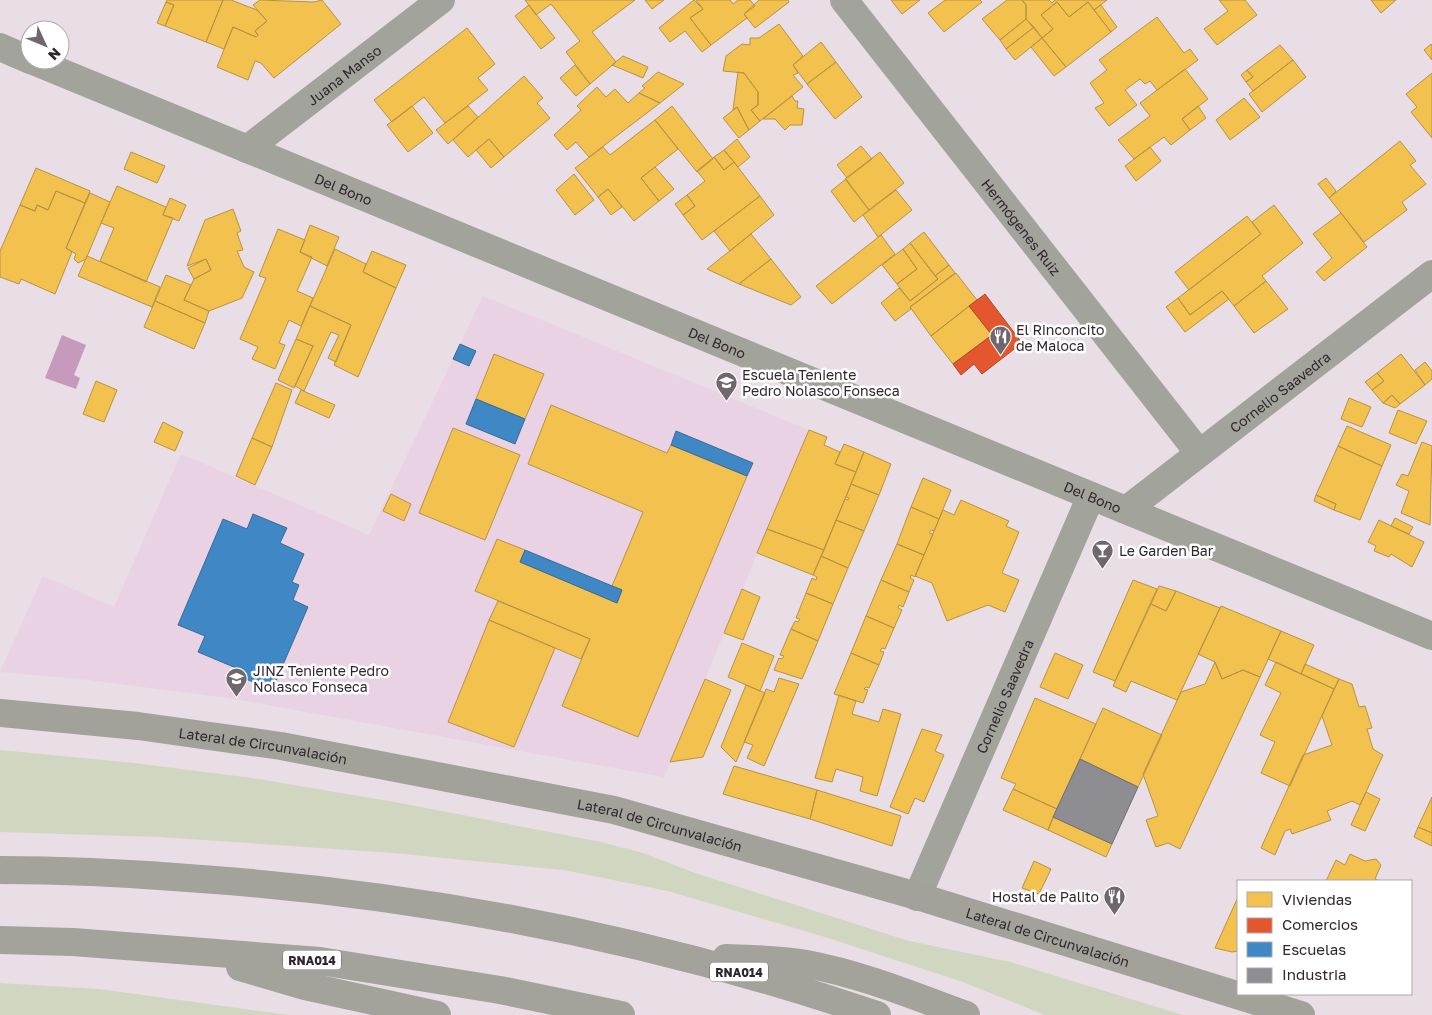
<svg xmlns="http://www.w3.org/2000/svg" width="1432" height="1015" font-family="'Golos Text',sans-serif">
<style>
.built{fill:#e8d2e3}
.green{fill:#d0d6bf}
.water{fill:#c59abd}
.homes{fill:#f2c14e;stroke:#b89244}
.shops{fill:#e4572e;stroke:#ae482e}
.schools{fill:#3f88c5;stroke:#3a6b98}
.industry{fill:#8d8d92;stroke:#716e74}
.lines{fill:none;stroke-linecap:round;stroke-linejoin:round}
.street{stroke:#a2a49b;stroke-width:28}
.secondary{stroke:#a2a29a;stroke-width:28}
.highway{stroke:#a3a29b;stroke-width:28}
.labels{text-anchor:middle;dominant-baseline:central;stroke-width:5;stroke-linejoin:round;paint-order:stroke}
.shield{fill:#fff;stroke:#6d676d;stroke-width:1}
.shield-label{font-size:12px;font-weight:bold;fill:#2f262e}
.street-label{font-size:14px;fill:#2f262e;stroke:#fff}
.poi-label{font-size:14px;fill:#2f262e;stroke:#fff;text-anchor:start}
</style>
<rect width="100%" height="100%" fill="#e9dde6"/>
<path class="built" d="M483,296L809,430L664,777L235,699L89,680L0,672L43,576L114,607L181,454L369,535Z"/>
<path class="green" d="M0,750L134,763L252,778L400,803L601,842L643,853L695,873L909,941L1010,962L1183,1015H1045L963,982L825,937L668,891L564,870L394,853L159,837L0,832Z
M0,983L99,989L288,1015H0Z"/>
<path class="water" d="M62,335L86,345L74,375L80,378L76,389L45,378Z"/>
<path class="homes" d="M167,0H223L206,42L165,26L174,5L166,2Z
M223,0H231L257,10L267,21L255,31L258,35L256,37L233,27L224,49L206,42Z
M260,0L314,2L322,0L341,24L274,78L261,63L255,61L248,80L217,67L233,27L256,37L258,35L255,31L267,21L253,5Z
M525,0H635L592,32L616,62L590,84L566,52L580,41L551,4L536,15Z
M645,0H664L652,9Z
M694,0L703,9L690,18L711,45L702,52L685,31L670,42L659,28Z
M696,0H730L733,4L738,0H750L755,6L744,14L747,18L711,45L690,18L703,9Z
M759,0H788L789,2L755,28L744,14Z
M891,0H920L902,14Z
M945,0H980L982,2L944,32L928,13Z
M1007,0H1022L1026,5V19L1000,40L982,19Z
M1022,0H1049L1052,3L1055,0H1107L1094,10L1088,2L1069,17L1057,2L1041,15L1053,29L1042,38L1026,19V5Z
M1219,0H1245L1257,15L1217,45L1204,29L1228,11Z
M1371,0H1396L1381,13Z
M166,2L174,5L165,26L157,23Z
M1057,2L1069,17L1088,2L1111,32L1066,67L1042,38L1053,29L1041,15Z
M529,5L555,38L541,49L515,16Z
M1101,5L1117,27L1111,32L1094,10Z
M1157,17L1184,53L1190,49L1198,60L1157,90L1150,81L1145,84L1140,79L1125,90L1137,105L1109,126L1095,108L1104,103L1090,83L1107,70L1099,60Z
M1026,19L1034,27L1006,49L1000,40Z
M779,24L803,56L793,65L798,73L793,75L803,87L760,121L751,110L758,105V92L744,73L723,71L726,56L742,44L750,45V38H759Z
M1034,27L1042,38L1015,60L1006,49Z
M467,28L495,64L478,78L488,90L445,123L424,97L392,122L374,100Z
M1042,38L1066,67L1054,76L1031,47Z
M821,42L836,62L807,84L793,65Z
M1431,44L1432,46V60L1424,50Z
M1280,45L1293,60L1253,91L1246,82L1253,77L1247,70Z
M623,56L648,67L643,78L612,65Z
M1293,60L1306,77L1262,112L1249,94Z
M836,62L862,97L835,119L807,84Z
M575,65L590,84L576,96L560,78Z
M1185,69L1208,99L1182,119L1190,130L1171,145L1164,137L1134,159L1118,140L1150,116L1140,103Z
M1247,70L1253,77L1246,82L1241,75Z
M658,72L684,84L660,103L639,93L645,88L642,86Z
M738,72L744,73L758,92V105L751,110L760,121L749,130L737,107L733,110Z
M1432,73V138L1411,112L1417,107L1406,94Z
M524,76L543,98L537,103L550,118L504,157L489,139L468,157L453,140Z
M597,87L606,97L615,89L628,103L639,93L660,103L589,157L576,142L567,150L554,135L581,110L577,106Z
M792,96L795,101H798L797,108L804,109L802,125H790L785,130L775,119H763Z
M1244,98L1260,117L1230,140L1216,120Z
M412,106L433,133L408,152L387,125Z
M468,106L478,117L448,144L436,130Z
M672,106L713,159L697,172L655,120Z
M1198,106L1206,118L1190,130L1182,119Z
M737,107L749,130L739,138L723,118Z
M655,120L678,149L641,178L659,201L634,221L608,189L598,197L575,168L603,147L610,155Z
M489,139L504,157L491,168L476,150Z
M737,139L750,157L738,167L724,150Z
M1400,141L1416,161L1410,165L1426,184L1402,202L1407,210L1364,242L1329,198Z
M861,146L872,159L847,178L837,165Z
M1150,147L1161,161L1136,181L1125,166Z
M724,150L734,162L724,170L714,157Z
M131,152L165,166L157,183L124,169Z
M880,152L904,183L869,210L845,179Z
M714,157L724,170L734,162L760,196L702,240L683,215L695,206L687,195L705,181L697,171Z
M655,167L674,189L659,201L641,178Z
M36,168L90,191L85,203L56,191L48,210L37,205L35,211L20,205Z
M574,174L594,200L575,215L556,190Z
M1326,178L1336,191L1329,198L1318,184Z
M846,179L869,210L854,222L831,191Z
M117,186L166,207L163,215L173,218L146,282L100,261L114,228L101,223Z
M608,189L622,207L611,215L598,197Z
M896,190L912,210L878,237L863,215Z
M56,191L85,203L66,248L72,252L55,294L21,279L19,284L0,277V251L20,205L35,211L37,205L48,210Z
M90,193L110,202L86,259L78,263L74,259L76,254L66,248Z
M687,195L695,206L683,215L675,204Z
M760,196L774,215L730,251L714,231Z
M170,198L186,205L179,221L163,215Z
M1274,205L1303,243L1262,276L1266,281L1234,306L1222,291L1190,315L1178,298L1261,234L1252,222Z
M233,209L241,231L237,233L243,250L237,251L244,267L254,272L242,298L209,311L184,300L194,279L211,270L206,259L187,266L205,220Z
M1341,213L1367,247L1324,281L1316,272L1332,258L1313,234Z
M1247,216L1261,234L1189,290L1175,272Z
M310,225L339,237L327,266L300,252Z
M278,229L305,240L300,252L312,257L297,291L313,298L301,326L289,320L279,343L285,345L275,369L252,359L258,347L240,339L266,278L259,276Z
M924,232L949,265L935,276L910,243Z
M751,234L771,259L739,284L707,269Z
M881,235L895,254L832,304L816,286Z
M910,243L938,279L910,301L897,284L917,269L903,249Z
M335,249L366,264L363,272L396,288L358,377L334,365L351,325L310,306Z
M903,249L917,269L897,284L882,265Z
M372,251L406,265L396,288L363,272Z
M87,256L160,287L152,307L78,276Z
M206,259L211,270L194,279L188,268Z
M771,259L801,297L791,305L739,284Z
M949,265L955,273L910,307L911,309L895,321L881,303L899,288L910,301L938,279L935,276Z
M956,273L977,300L931,336L910,307Z
M166,275L191,285L184,300L209,311L205,323L155,301Z
M1266,281L1288,309L1254,333L1234,306Z
M1222,291L1229,299L1185,332L1166,307L1178,298L1190,315Z
M155,301L205,323L194,349L144,327Z
M310,306L351,325L336,362L328,358L339,335L331,332L304,391L295,386L313,346L296,339Z
M969,306L992,335L953,364L931,336Z
M296,339L313,346L294,388L278,380Z
M494,354L544,374L525,419L476,399Z
M1401,354L1425,385L1400,404L1392,395L1383,403L1372,390L1384,381L1377,373Z
M1425,362L1432,371V379L1425,385L1415,370Z
M1377,373L1384,381L1372,390L1365,382Z
M96,381L117,390L104,422L83,414Z
M276,383L292,390L272,447L252,438Z
M301,390L335,405L329,418L295,403Z
M1392,395L1400,404L1395,408L1383,403Z
M1349,398L1371,407L1362,427L1341,419Z
M551,405L667,453L671,445L747,476L638,737L562,706L590,639L475,591L497,539L525,550L520,562L617,603L622,590L612,586L643,512L528,464Z
M1398,410L1427,421L1416,444L1389,433Z
M163,422L183,432L175,451L154,442Z
M1347,426L1391,445L1382,466L1338,446Z
M453,428L520,455L485,540L419,513Z
M809,430L827,437L824,445L840,452L835,464L856,472L824,550L767,529Z
M252,438L272,447L255,485L236,476Z
M1422,442L1432,446L1430,525L1401,513L1409,491L1396,485L1402,474L1408,476Z
M844,444L864,452L856,472L835,464Z
M1338,446L1382,466L1360,520L1334,510L1336,504L1316,495Z
M864,452L891,464L879,495L851,484Z
M923,478L951,490L939,519L911,507Z
M851,484L879,495L864,531L836,520L845,499L848,500L849,498L846,497Z
M391,494L411,504L404,521L383,511Z
M1316,495L1336,504L1334,510L1314,501Z
M961,500L1009,521L1006,526L1019,532L1002,573L1019,580L1005,612L988,605L947,621L932,583L915,576L943,510L954,515Z
M911,507L939,519L934,531L931,530L929,533L933,534L924,555L897,544Z
M1395,518L1413,527L1409,534L1391,526Z
M836,520L864,531L848,568L821,556Z
M1379,520L1424,542L1412,567L1391,554L1389,557L1374,551L1376,546L1368,542Z
M767,529L824,550L813,575L757,553Z
M897,544L924,555L915,577L911,575L910,578L914,580L909,592L881,580Z
M821,556L848,568L833,604L806,593L812,578L816,580L817,577L813,575Z
M881,580L909,592L903,607L899,605L898,608L902,610L894,628L866,616Z
M1133,580L1157,589L1115,681L1093,672Z
M1159,586L1176,591L1166,611L1151,604Z
M742,589L760,597L743,640L724,633Z
M1176,591L1220,608L1177,700L1131,681L1126,692L1113,686L1151,604L1166,611Z
M806,593L833,604L818,641L791,629L795,621L798,622L800,619L796,618Z
M498,601L590,639L581,659L489,620Z
M1221,606L1281,631L1260,677L1243,670L1222,679L1215,662L1198,654Z
M866,616L894,628L885,649L882,648L880,651L884,652L879,665L851,653Z
M489,620L555,648L514,747L448,722Z
M791,629L818,641L802,679L774,670L779,658L782,659L784,656L780,655Z
M1281,631L1314,645L1301,674L1268,659Z
M742,643L774,656L760,691L728,677Z
M851,653L879,665L869,688L866,687L864,689L868,690L863,703L834,694Z
M1055,653L1083,665L1068,699L1040,687Z
M1215,662L1222,679L1243,670L1260,677L1180,849L1168,843L1156,847L1146,820L1158,816L1143,774L1181,692L1205,684Z
M1276,662L1334,689L1290,786L1261,773L1275,742L1260,735L1281,693L1265,685Z
M1305,664L1339,679L1334,689L1301,674Z
M779,678L799,684L764,766L747,758L753,745L744,742L766,689L774,692Z
M705,679L731,690L703,757L670,762Z
M1339,679L1352,684L1359,707L1365,706L1372,728L1367,729L1373,749L1383,755L1360,805L1352,801L1327,811L1331,820L1292,834L1290,829L1285,831L1275,855L1261,848L1303,755L1332,745L1322,716Z
M746,685L765,693L736,762L721,747Z
M839,695L856,701L852,714L879,722L883,709L901,714L877,796L860,791L863,777L836,769L832,782L815,778Z
M1035,698L1096,724L1057,809L1013,789L1016,784L1001,778Z
M1103,708L1162,735L1138,787L1080,759Z
M922,729L942,735L935,751L944,755L924,802L915,798L908,814L890,807Z
M734,766L817,790L810,819L723,794Z
M1013,789L1057,809L1048,830L1003,810Z
M817,790L901,816L892,846L810,819Z
M1366,792L1380,799L1365,831L1351,825Z
M1432,797V833L1418,827Z
M1053,817L1112,844L1106,857L1048,830Z
M1418,827L1432,833V846L1414,837Z
M1350,854L1365,861L1376,859L1381,865L1375,879L1381,881H1326L1336,860L1345,865Z
M1034,861L1051,869L1039,894L1022,888Z
M1238,897V951L1232,952L1215,948Z"/>
<path class="shops" d="M985,294L1022,343L982,374L974,364L961,375L953,364L992,335L969,306Z"/>
<path class="schools" d="M460,344L476,351L469,366L453,359Z
M476,399L525,419L515,444L466,424Z
M676,431L753,463L747,476L671,445Z
M253,514L287,528L280,543L304,554L292,582L299,585L293,600L308,607L272,690L234,674L236,668L198,652L205,636L178,625L223,519L247,529Z
M525,550L622,590L617,603L520,562Z"/>
<path class="industry" d="M1080,759L1138,787L1112,844L1053,817Z"/>
<g class="lines">
<g class="street">
<path id="s1" d="M844,0L1199,453"/>
<path d="M0,47L30,60"/>
<path id="s2" d="M31,60L1432,636"/>
<path id="s3" d="M247,149L441,0"/>
<path id="s4" d="M1126,510L1432,274"/>
<path id="s5" d="M917,897L1091,496"/>
</g>
<path class="secondary" id="s6" d="M0,713L138,726L281,746L614,810L917,896L1301,1015"/>
<path class="highway" d="M0,870C63,870 126,873 188,878C424,894 654,939 877,1015
M0,940L73,942L320,961L500,990L621,1015
M726,958C753,959 780,959 806,964C861,974 914,996 966,1015
M240,967L305,986L437,1015"/>
</g>
<defs>
<symbol id="restaurant-pin" viewBox="-11 -11 22 30"><path d="M0 17L-7.5 6A9.5 9.5 0 1 1 7.5 6Z" fill="#70666e" stroke="#fff"/><path d="M-5-6h1v4h1v-4h1v4h1v-4h1v5L-1.5 .5V6h-2V.5L-5-1ZM5-6V6H3V1.5H1.5Q1.5-4 5-6Z" fill="#fff"/></symbol>
<symbol id="school-pin" viewBox="-11 -11 22 30"><path d="M0 17L-7.5 6A9.5 9.5 0 1 1 7.5 6Z" fill="#70666e" stroke="#fff"/><path d="M0-5L7-2L0 1L-7-2ZM-4 1L0 2.5L4 1V4Q0 6-4 4Z" fill="#fff"/></symbol>
<symbol id="bar-pin" viewBox="-11 -11 22 30"><path d="M0 17L-7.5 6A9.5 9.5 0 1 1 7.5 6Z" fill="#70666e" stroke="#fff"/><path d="M-6-5H6L.8 .8V4.5H3.5V6h-7V4.5H-.8V.8Z" fill="#fff"/></symbol>
</defs>
<g fill-rule="evenodd">
<use href="#restaurant-pin" x="988" y="324" width="25" height="34"/>
<use href="#school-pin" x="714" y="370" width="25" height="34"/>
<use href="#bar-pin" x="1090" y="538" width="25" height="34"/>
<use href="#school-pin" x="224" y="666" width="25" height="34"/>
<use href="#restaurant-pin" x="1102" y="884" width="25" height="34"/>
</g>
<g class="labels">
<g class="shield">
<rect x="283" y="950.5" width="58" height="19" rx="4"/>
<rect x="710" y="962.5" width="58" height="19" rx="4"/>
</g>
<g class="shield-label">
<text x="312" y="960">RNA014</text>
<text x="739" y="972">RNA014</text>
</g>
<g class="street-label">
<text stroke="none"><textPath href="#s3" startOffset="122">Juana Manso</textPath></text>
<text stroke="none"><textPath href="#s2" startOffset="338">Del Bono</textPath></text>
<text stroke="none"><textPath href="#s1" startOffset="288">Hermógenes Ruiz</textPath></text>
<text stroke="none"><textPath href="#s2" startOffset="742">Del Bono</textPath></text>
<text stroke="none"><textPath href="#s4" startOffset="194">Cornelio Saavedra</textPath></text>
<text stroke="none"><textPath href="#s2" startOffset="1148">Del Bono</textPath></text>
<text stroke="none"><textPath href="#s5" startOffset="219">Cornelio Saavedra</textPath></text>
<text stroke="none"><textPath href="#s6" startOffset="265">Lateral de Circunvalación</textPath></text>
<text stroke="none"><textPath href="#s6" startOffset="670">Lateral de Circunvalación</textPath></text>
<text stroke="none"><textPath href="#s6" startOffset="1074">Lateral de Circunvalación</textPath></text>
</g>
<g class="poi-label">
<text x="1016" y="329">El Rinconcito<tspan x="1016" dy="16">de Maloca</tspan></text>
<text x="742" y="374">Escuela Teniente<tspan x="742" dy="16">Pedro Nolasco Fonseca</tspan></text>
<text x="1119" y="550">Le Garden Bar</text>
<text x="253" y="670">JINZ Teniente Pedro<tspan x="253" dy="16">Nolasco Fonseca</tspan></text>
<text x="1099" y="896" text-anchor="end">Hostal de Palito</text>
</g>
</g>
<rect x="1237" y="880" width="175" height="115" fill="#ffffff" stroke="#aca8ab"/>
<rect x="1247" y="892" width="25" height="15" fill="#f2c14e" stroke="#aca8ab"/>
<text x="1282" y="905" font-size="15" fill="#2f262e">Viviendas</text>
<rect x="1247" y="918" width="25" height="15" fill="#e4572e" stroke="#aca8ab"/>
<text x="1282" y="930" font-size="15" fill="#2f262e">Comercios</text>
<rect x="1247" y="942" width="25" height="15" fill="#3f88c5" stroke="#aca8ab"/>
<text x="1282" y="955" font-size="15" fill="#2f262e">Escuelas</text>
<rect x="1247" y="968" width="25" height="15" fill="#8d8d92" stroke="#aca8ab"/>
<text x="1282" y="980" font-size="15" fill="#2f262e">Industria</text>
<g transform="translate(45 45) rotate(134)"><circle r="24" fill="#ffffff" stroke="#aca8ab"/>
<path d="M0-4L9 19L0 12L-9 19Z" fill="#70666e"/>
<text y="-8" font-size="14" font-weight="bold" text-anchor="middle" fill="#2f262e">N</text>
</g>
</svg>
